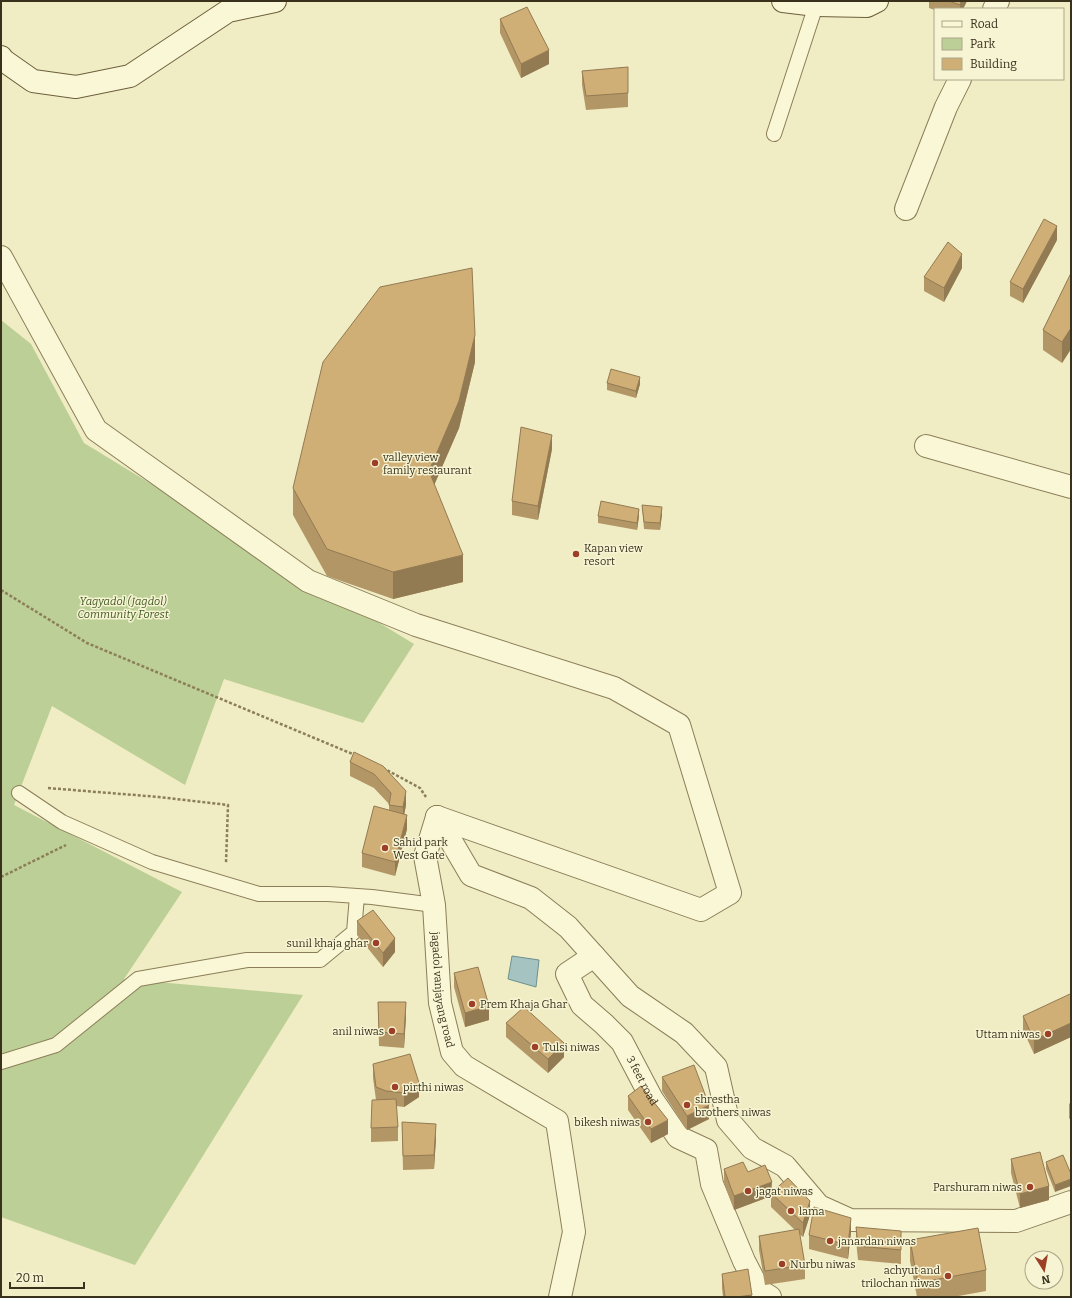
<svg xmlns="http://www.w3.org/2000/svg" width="1072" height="1298" font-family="Bitter,serif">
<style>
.green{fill:#bccf96}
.water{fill:#a5c3c0;stroke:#6b9190}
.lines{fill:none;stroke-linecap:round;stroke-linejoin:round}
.service-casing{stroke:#8b7e59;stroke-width:16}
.pedestrian-casing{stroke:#8b7e59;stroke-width:24}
.minor-casing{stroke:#8b7e59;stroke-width:24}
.tertiary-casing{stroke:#8b7e59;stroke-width:24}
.secondary-casing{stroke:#6d5f3c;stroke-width:24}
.path{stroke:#8b7e59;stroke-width:2.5;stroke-dasharray:3 2;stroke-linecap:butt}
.service{stroke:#faf7d6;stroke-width:14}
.pedestrian{stroke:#faf7d6;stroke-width:22}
.minor{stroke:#faf7d6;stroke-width:22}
.tertiary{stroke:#faf7d6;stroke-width:22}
.secondary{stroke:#faf7d6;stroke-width:22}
.wall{fill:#b39666}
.shaded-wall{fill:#927a53}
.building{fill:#d0af77;stroke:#927a53}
.poi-dot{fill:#9d3e26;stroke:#f7f4d3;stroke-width:1.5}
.labels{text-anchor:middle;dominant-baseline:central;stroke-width:3;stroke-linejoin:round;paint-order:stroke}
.poi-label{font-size:11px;fill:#3a311d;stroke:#f7f4d3;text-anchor:start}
.park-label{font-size:11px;font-style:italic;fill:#3f5823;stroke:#f7f4d3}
.street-label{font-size:11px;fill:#3a311d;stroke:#f7f4d3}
</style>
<rect width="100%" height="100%" fill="#f0ecc3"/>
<path class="green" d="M1,320L31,344L84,443L414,644L363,723L224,679L185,785L52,706L14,805L182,892L124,979L303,995L135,1265L1,1217Z"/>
<path class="water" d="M512,956L539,960L536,987L508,979Z"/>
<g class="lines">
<defs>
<path id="service" d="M774,134L816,5
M19,793L62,822L152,862L259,894H328L372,897L434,905
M1,1062L56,1045L138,979L247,960H320L354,932L357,896"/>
<g id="pedestrian">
<path id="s1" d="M594,956L567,974L582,1005L604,1024L622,1042L652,1099L678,1137L706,1150L712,1184L744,1261L759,1290L770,1297"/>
</g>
<g id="minor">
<path d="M994,9L998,1"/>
<path d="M906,209L946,107L960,79"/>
<path d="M926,446L1071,487"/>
<path d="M437,817L471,875L531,898L568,927L630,996L684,1033L716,1067L728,1120L752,1148L785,1166L819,1206L850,1220L1016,1221L1071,1202"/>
<path id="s2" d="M437,817L425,856L434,905L440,1003L452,1052L464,1066L557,1121L574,1232L560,1297"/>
</g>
<path id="tertiary" d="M1,257L96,430L308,581L416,625L614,688L679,725L730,893L701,910L437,817"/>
<path id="secondary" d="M783,1L816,5L867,6L877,1
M1,57L3,60L33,81L76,87L130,76L228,11L275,1"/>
</defs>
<use href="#service" class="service-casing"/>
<use href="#pedestrian" class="pedestrian-casing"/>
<use href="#minor" class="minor-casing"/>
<use href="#tertiary" class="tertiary-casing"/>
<use href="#secondary" class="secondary-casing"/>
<path class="path" d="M1,590L87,643L355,755
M383,768L420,788L426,797
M48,788L159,797L228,805L226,863
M1,877L66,845"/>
<use href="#service" class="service"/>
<use href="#pedestrian" class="pedestrian"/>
<use href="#minor" class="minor"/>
<use href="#tertiary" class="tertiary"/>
<use href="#secondary" class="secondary"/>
</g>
<path class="wall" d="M929,1H967L963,9H935V10L929,8Z
M500,19L549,64L521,78L500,33Z
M628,67V107L586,110L582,85V71Z
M1057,240L1023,303L1010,296V282Z
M962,268L944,302L924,291V277Z
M1071,273V349L1062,363L1043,350V330Z
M475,362L459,428L434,485L463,582L393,599L327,576L293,515V488Z
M607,383L640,384L636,398L607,390Z
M552,449L538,520L512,515V501Z
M642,505L662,514L660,530L644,529Z
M598,516H639L637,530L598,523Z
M354,752L406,805L404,814L407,829L395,876L362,867V853L389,810V804L374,788L350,776V762Z
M357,921L395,952L383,967L357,935Z
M454,973L489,1020L465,1027L454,987Z
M1071,996V1037L1034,1054L1023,1030V1016Z
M378,1002L406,1016L404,1048L379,1046Z
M506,1023L564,1057L548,1073L506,1037Z
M373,1064L419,1097L404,1107L396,1106L398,1127V1141L371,1142V1128L376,1100L373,1078Z
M662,1077L709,1119L687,1130L662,1091Z
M628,1096L668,1134L651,1143L628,1110Z
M1071,1102V1121L1069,1118V1104Z
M402,1122L436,1138L434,1169L403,1170Z
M1063,1155L1055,1192L1046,1169V1162Z
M1011,1159L1049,1200L1020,1208L1011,1173Z
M724,1169L748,1172L772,1193L810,1215L803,1237L799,1234L805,1265V1279L765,1285L759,1250V1236L795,1230L771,1207V1196L734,1210L724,1183Z
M856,1227L901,1245V1264L858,1260L856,1241Z
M851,1232L848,1259L809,1249V1235Z
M910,1240L986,1270V1291L953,1297H917L910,1261Z
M722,1274L752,1295V1297H723L722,1288Z"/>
<path class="shaded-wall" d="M961,1H967L963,9H960V5Z
M549,50V64L521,78V64Z
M1057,226V240L1023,303V289Z
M962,254V268L944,302V288Z
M1071,328V349L1062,363V342Z
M475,335V362L459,428L429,497V471Z
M640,377V384L636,398V391Z
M552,435V449L538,520V506Z
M662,507V514L660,530V523Z
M639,509V516L637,530V523Z
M463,555V582L393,599V572Z
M406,791V805L403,821V807Z
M407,815V829L395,876V862Z
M395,938V952L383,967V953Z
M406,1002V1016L404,1048V1034Z
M489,1006V1020L465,1027V1013Z
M1071,1023V1037L1034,1054V1040Z
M564,1043V1057L548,1073V1059Z
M419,1083V1097L404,1107V1093Z
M709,1105V1119L687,1130V1116Z
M668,1120V1134L651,1143V1129Z
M436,1124V1138L434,1169V1155Z
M1071,1179V1186L1055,1192V1185Z
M772,1182L771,1196L734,1210V1196Z
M1049,1186V1200L1020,1208V1194Z
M810,1201V1215L803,1237V1223Z
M851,1218V1232L848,1259V1245Z"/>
<path class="building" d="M949,1H961L960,5Z
M527,7L549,50L521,64L500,19Z
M628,67V93L586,96L582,71Z
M1044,219L1057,226L1023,289L1010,282Z
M948,242L962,254L944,288L924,277Z
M472,268L475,335L459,401L429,471L463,555L393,572L327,549L293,488L323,362L380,287Z
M1071,273V328L1062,342L1043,330Z
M611,369L640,377L636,391L607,383Z
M521,427L552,435L538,506L512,501Z
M601,501L639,509L637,523L598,516Z
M642,505L662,507L660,523L644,522Z
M354,752L383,766L406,791L403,807L389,805L391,793L374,774L350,762Z
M374,806L407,815L395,862L362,853Z
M373,910L395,938L383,953L357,921Z
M478,967L489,1006L465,1013L454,973Z
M1070,994L1071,996V1023L1034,1040L1023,1016Z
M378,1002H406L404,1034L379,1032Z
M524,1007L564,1043L548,1059L506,1023Z
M410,1054L419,1083L404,1093L386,1091L376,1087L373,1064Z
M694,1065L709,1105L687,1116L662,1077Z
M641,1086L668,1120L651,1129L628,1096Z
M396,1099L398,1127L371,1128L372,1100Z
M402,1122L436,1124L434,1155L403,1156Z
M1040,1152L1049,1186L1020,1194L1011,1159Z
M1063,1155L1071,1174V1179L1055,1185L1046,1162Z
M743,1162L748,1172L765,1165L772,1182L734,1196L724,1169Z
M788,1178L810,1201L803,1223L771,1193Z
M814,1207L851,1218L848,1245L809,1235Z
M856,1227L901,1231V1250L858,1246Z
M978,1228L986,1270L918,1283L910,1240Z
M799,1229L805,1265L765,1271L759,1236Z
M748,1269L752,1295L736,1297H725L722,1274Z"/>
<g class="poi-dot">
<circle cx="375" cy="463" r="4"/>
<circle cx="576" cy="554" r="4"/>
<circle cx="385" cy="848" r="4"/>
<circle cx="376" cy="943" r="4"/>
<circle cx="472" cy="1004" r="4"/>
<circle cx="392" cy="1031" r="4"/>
<circle cx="1048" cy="1034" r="4"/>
<circle cx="535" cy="1047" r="4"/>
<circle cx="395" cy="1087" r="4"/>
<circle cx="687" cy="1105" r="4"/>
<circle cx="648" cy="1122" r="4"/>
<circle cx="1030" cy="1187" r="4"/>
<circle cx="748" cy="1191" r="4"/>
<circle cx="791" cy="1211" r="4"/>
<circle cx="830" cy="1241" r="4"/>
<circle cx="782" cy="1264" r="4"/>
<circle cx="948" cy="1276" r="4"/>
</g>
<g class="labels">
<g class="poi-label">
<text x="383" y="457">valley view<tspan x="383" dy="13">family restaurant</tspan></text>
<text x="584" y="548">Kapan view<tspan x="584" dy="13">resort</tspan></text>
<text x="393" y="842">Sahid park<tspan x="393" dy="13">West Gate</tspan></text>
<text x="368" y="943" text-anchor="end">sunil khaja ghar</text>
<text x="480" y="1004">Prem Khaja Ghar</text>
<text x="384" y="1031" text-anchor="end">anil niwas</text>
<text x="1040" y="1034" text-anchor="end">Uttam niwas</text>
<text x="543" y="1047">Tulsi niwas</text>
<text x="403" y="1087">pirthi niwas</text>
<text x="695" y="1099">shrestha<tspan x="695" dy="13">brothers niwas</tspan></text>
<text x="640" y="1122" text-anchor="end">bikesh niwas</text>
<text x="1022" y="1187" text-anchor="end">Parshuram niwas</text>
<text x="756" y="1191">jagat niwas</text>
<text x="799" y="1211">lama</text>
<text x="838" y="1241">janardan niwas</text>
<text x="790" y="1264">Nurbu niwas</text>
<text x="940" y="1270" text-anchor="end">achyut and<tspan x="940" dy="13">trilochan niwas</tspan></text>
</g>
<g class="park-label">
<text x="123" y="601">Yagyadol (Jagdol)<tspan x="123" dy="13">Community Forest</tspan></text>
</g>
<g class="street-label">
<text stroke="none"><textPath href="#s2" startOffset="176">jagadol vanjayang road</textPath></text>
<text stroke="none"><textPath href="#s1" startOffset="165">3 feet road</textPath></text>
</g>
</g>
<rect width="1072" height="1298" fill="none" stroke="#3a311d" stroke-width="4"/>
<rect x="934" y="8" width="130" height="72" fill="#f7f4d3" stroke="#aba68a"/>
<rect x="942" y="21" width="20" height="6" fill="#faf7d6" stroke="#aba68a"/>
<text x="970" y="28" font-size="12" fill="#3a311d">Road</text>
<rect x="942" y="38" width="20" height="12" fill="#bccf96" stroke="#aba68a"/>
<text x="970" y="48" font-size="12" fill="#3a311d">Park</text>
<rect x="942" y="58" width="20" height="12" fill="#d0af77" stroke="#aba68a"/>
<text x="970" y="68" font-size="12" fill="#3a311d">Building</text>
<g transform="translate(1044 1270) rotate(169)"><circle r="19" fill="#f7f4d3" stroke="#aba68a"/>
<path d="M0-3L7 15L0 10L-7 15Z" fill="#9d3e26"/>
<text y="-6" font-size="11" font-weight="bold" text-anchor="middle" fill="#3a311d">N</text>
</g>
<path d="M10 1282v6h74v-6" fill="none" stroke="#3a311d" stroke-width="2"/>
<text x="16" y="1282" font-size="12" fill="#3a311d" stroke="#f7f4d3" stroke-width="3" paint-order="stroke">20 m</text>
</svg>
